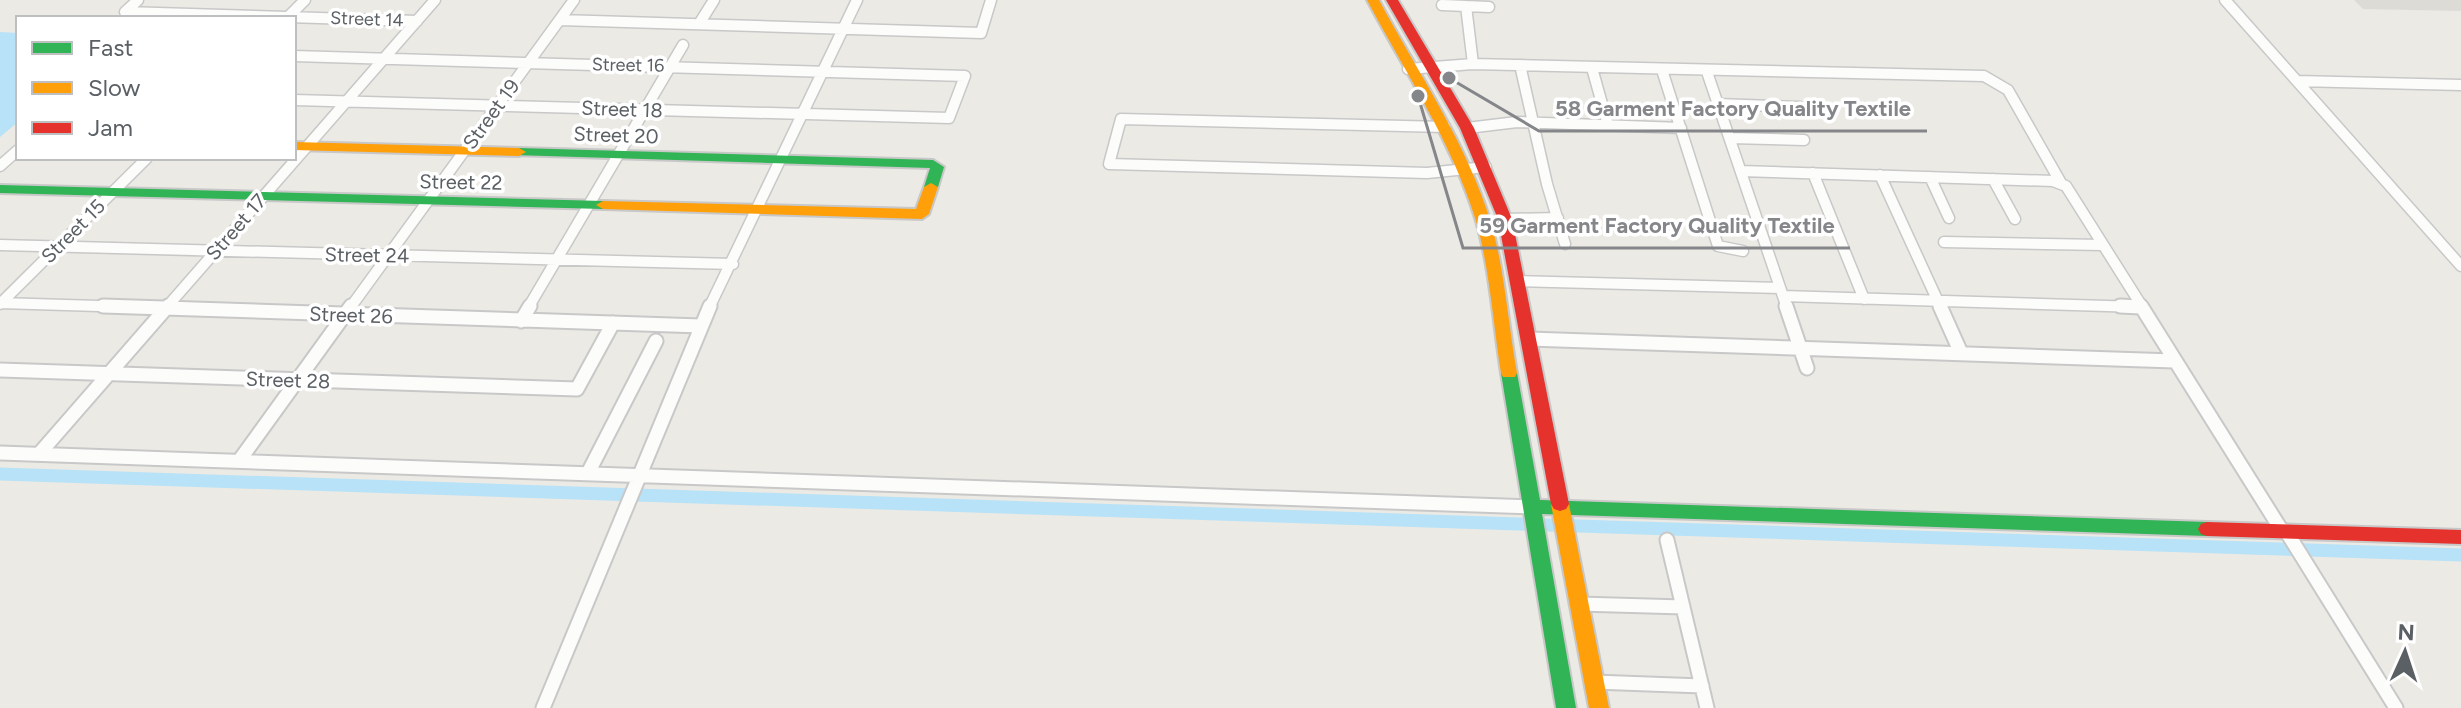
<svg xmlns="http://www.w3.org/2000/svg" width="2461" height="708" font-family="Figtree,sans-serif">
<style>
.industrial{fill:#dddbd6}
.water{fill:#b8e2f7}
.lines{fill:none;stroke-linecap:round;stroke-linejoin:round}
.canal{stroke:#b8e2f7;stroke-width:13}
.street-far1-casing{stroke:#c8c8c8;stroke-width:13}
.street-casing{stroke:#c8c8c8;stroke-width:17}
.fast-casing{stroke:#c8c8c8;stroke-width:4}
.slow-casing{stroke:#c8c8c8;stroke-width:4}
.jam-casing{stroke:#c8c8c8;stroke-width:4}
.street-far1{stroke:#fcfcfb;stroke-width:10}
.street{stroke:#fcfcfb;stroke-width:13}
.fast{fill:#30b455;fill-rule:evenodd}
.slow{fill:#ff9f0a;fill-rule:evenodd}
.jam{fill:#e5322d;fill-rule:evenodd}
.labels{text-anchor:middle;dominant-baseline:central;stroke-width:7;stroke-linejoin:round;paint-order:stroke}
.far-street-label{font-size:18px;fill:#5b6065;stroke:#fff}
.street-label{font-size:20px;fill:#5b6065;stroke:#fff}
.leader{fill:none;stroke:#848689;stroke-width:3}
.callout-dot{fill:#848689;stroke:#fff;stroke-width:3}
.callout-label{font-size:22px;text-anchor:middle;font-weight:bold;fill:#848689;stroke:#fff;stroke-width:7;stroke-linejoin:round;paint-order:stroke}
</style>
<rect width="100%" height="100%" fill="#eceae5"/>
<path class="industrial" d="M2354,0H2461V11L2363,9Z"/>
<path class="water" d="M0,32L18,33V122L0,137Z"/>
<g class="lines">
<path class="canal" d="M0,474L2461,555"/>
<defs>
<path id="street-far1" d="M2225,0L2461,266
M1442,5L1489,7
M1466,6L1473,64
M125,12L417,21
M125,12L138,0
M287,18L305,0
M560,20L981,33L991,0
M699,24L714,0
M294,56L965,76L949,118L294,100
M1520,65L1547,184L1565,244
M1592,68L1608,125
M1408,69L1473,64L1984,76L2008,90L2061,183
M1662,70L1718,246L1743,251
M1707,72L1787,308
M2297,81L2461,85
M1718,104L1800,107
M1445,127L1121,119L1109,164L1427,173L1486,167
M1467,128L1517,122L1681,128
M1730,138L1804,140
M0,166L18,150
M1741,171L2053,181L2066,186L2143,308
M1813,173L1864,299
M1880,175L1941,308
M1930,177L1949,218
M1993,179L2015,219
M1505,219L1558,218
M1944,242L2102,245
M0,245L733,264
M1519,281L1780,288
M1783,296L2140,307
M0,303L164,308
M0,304L147,158
M166,308L435,0
M350,308L574,0
M528,308L683,45
M709,308L857,0"/>
<path id="street" d="M103,306L701,326
M1786,306L1807,368
M1940,306L1961,353
M2120,306L2140,307
M2141,306L2282,531
M521,321L530,306
M1529,339L2174,361
M0,370L577,389L613,323
M0,453L1530,507
M39,454L168,306
M239,461L351,306
M588,473L656,341
M2286,531L2396,708
M1667,540L1707,708
M1579,604L1683,607
M1594,682L1702,686
M543,708L710,306"/>
<path id="fast" d="M519,148L933,160L944,167L938,187L931,191L924,187L930,168L514,155V149Z
M0,185L603,201L610,205L603,209L0,193Z
M1509,367L1517,373L1540,500L2207,522L2213,524L2216,529L2213,534L2207,536L1542,514L1576,708H1556L1501,373Z"/>
<path id="slow" d="M1367,0H1379C1418,73 1467,143 1491,223C1505,272 1508,323 1517,373L1515,377H1503L1501,373C1493,323 1490,270 1476,221C1452,142 1405,72 1367,0Z
M294,142L519,148L526,152L519,156L294,150Z
M931,183L938,187L929,214L922,219L603,209L596,205L603,201L916,209L924,187Z
M1560,497L1566,499L1569,504L1609,708H1589L1551,504L1554,499Z"/>
<path id="jam" d="M1386,0H1398L1474,128L1512,219L1569,504L1566,509L1560,511L1554,509L1551,504L1498,219L1460,128Z
M2207,522L2461,530V544L2207,536L2201,534L2198,529L2201,524Z"/>
</defs>
<use href="#street-far1" class="street-far1-casing"/>
<use href="#street" class="street-casing"/>
<use href="#fast" class="fast-casing"/>
<use href="#slow" class="slow-casing"/>
<use href="#jam" class="jam-casing"/>
<use href="#street-far1" class="street-far1"/>
<use href="#street" class="street"/>
<use href="#fast" class="fast"/>
<use href="#slow" class="slow"/>
<use href="#jam" class="jam"/>
</g>
<g class="labels">
<g class="far-street-label">
<text transform="translate(367 19) rotate(2)">Street 14</text>
<text transform="translate(628 65) rotate(1)">Street 16</text>
</g>
<g class="street-label">
<text transform="translate(622 109) rotate(2)">Street 18</text>
<text transform="translate(491 114) rotate(-54)">Street 19</text>
<text transform="translate(616 135) rotate(2)">Street 20</text>
<text transform="translate(461 182) rotate(1)">Street 22</text>
<text transform="translate(236 227) rotate(-49)">Street 17</text>
<text transform="translate(73 231) rotate(-45)">Street 15</text>
<text transform="translate(367 255) rotate(1)">Street 24</text>
<text transform="translate(351 315) rotate(2)">Street 26</text>
<text transform="translate(288 380) rotate(2)">Street 28</text>
</g>
</g>
<path class="leader" d="M1449 78L1539 131H1927M1418 96L1463 248H1850"/>
<g class="callout-dot">
<circle cx="1449" cy="78" r="8"/>
<circle cx="1418" cy="96" r="8"/>
</g>
<g class="callout-label">
<text x="1733" y="116">58 Garment Factory Quality Textile</text>
<text x="1657" y="233">59 Garment Factory Quality Textile</text>
</g>
<rect x="16" y="16" width="280" height="144" fill="#ffffff" stroke="#bdbfc1" stroke-width="2"/>
<rect x="32" y="42" width="40" height="12" fill="#30b455" stroke="#bdbfc1" stroke-width="2"/>
<text x="88" y="56" font-size="24" fill="#5b6065">Fast</text>
<rect x="32" y="82" width="40" height="12" fill="#ff9f0a" stroke="#bdbfc1" stroke-width="2"/>
<text x="88" y="96" font-size="24" fill="#5b6065">Slow</text>
<rect x="32" y="122" width="40" height="12" fill="#e5322d" stroke="#bdbfc1" stroke-width="2"/>
<text x="88" y="136" font-size="24" fill="#5b6065">Jam</text>
<g transform="translate(2405 652) rotate(3)" stroke="#ffffff" stroke-width="6" paint-order="stroke">
<path d="M0-6L14 30L0 20L-14 30Z" fill="#5b6065"/>
<text y="-12" font-size="22" font-weight="bold" text-anchor="middle" fill="#5b6065">N</text>
</g>
</svg>
